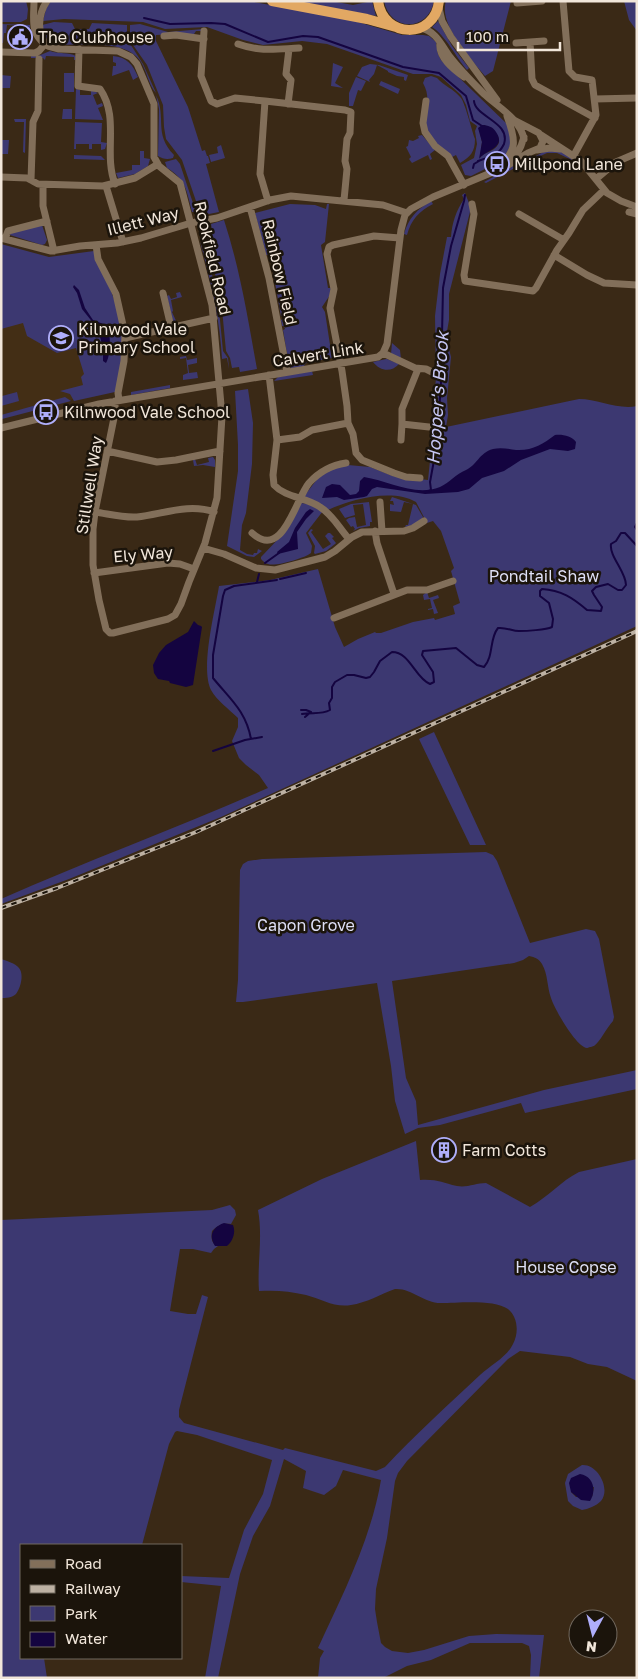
<svg xmlns="http://www.w3.org/2000/svg" width="638" height="1679" font-family="'Golos Text',sans-serif">
<style>
.built{fill:#432e15}
.green{fill:#3c3871;fill-rule:evenodd}
.water{fill:#140440}
.lines{fill:none;stroke-linecap:round;stroke-linejoin:round}
.stream{stroke:#140440;stroke-width:2}
.minor{stroke:#826f5a;stroke-width:7}
.highway{stroke:#e2a863;stroke-width:10}
.rail-casing{stroke:#bdb1a3;stroke-width:4}
.rail{stroke:#1b140b;stroke-width:2;stroke-dasharray:5.5;stroke-linecap:butt}
.labels{text-anchor:middle;dominant-baseline:central;stroke-width:5;stroke-linejoin:round;paint-order:stroke}
.poi-label{font-size:16px;fill:#f1e6da;stroke:#1b140b;text-anchor:start}
.street-label{font-size:16px;fill:#f1e6da;stroke:#1b140b}
.park-label{font-size:16px;fill:#dedff6;stroke:#1b140b}
.water-label{font-size:18px;font-style:italic;fill:#c5c6f4;stroke:#1b140b}
</style>
<rect width="100%" height="100%" fill="#3a2916"/>
<path class="built" d="M1,271L48,281L113,391L70,400L1,417Z"/>
<path class="green" d="M1,1H26L28,9L27,19L21,22H1Z
M51,1H249L351,20L402,35H423L429,36L436,42L438,54L441,60L508,125C515,140 510,149 501,161L497,159L488,163L487,168L471,176L465,175L461,165L474,158L477,144L475,131L477,126L470,121L466,105L461,95L441,77L432,74H413L327,44L302,41L263,45L243,40L207,27L165,29L143,22L64,19L43,21L46,9ZM484,125C492,129 507,139 494,149C489,153 484,152 480,158L482,142L479,128Z
M294,1H331L353,5L372,1L376,16Z
M384,1H434C428,32 390,32 384,1Z
M446,1H511L493,71L485,76C471,59 438,24 446,1Z
M624,1H637V31L629,20Z
M438,21L452,46L469,68L467,70C456,57 445,35 432,27Z
M54,22L72,23L75,29H89L92,23L127,25V39L143,64L156,93C149,86 147,72 141,62C125,37 79,47 53,44L45,37L42,25Z
M1,24L30,25V32H25V26L7,25L6,33H4L3,43H1Z
M140,24L168,32L203,29V31H196L194,34C182,36 169,34 156,35V41L188,107L202,151L205,150L207,156H208L210,163L206,164L219,212L209,214L198,207L182,160L166,139L164,127L163,105L147,65L133,45L130,34V25Z
M50,51C58,54 69,52 76,56L75,60H74V57L46,56L45,60L43,58H31V56H38Z
M113,56C127,57 133,65 138,77L133,80L129,70L112,76L113,66H116V63L113,62Z
M333,63L343,67L335,83L343,88L331,86Z
M370,64L379,65L408,75L406,81L404,80V77L397,76L388,72V71L377,65L374,74L369,80L370,82L357,76L362,67Z
M64,73H74V92H64Z
M1,75L11,76L10,88H1Z
M431,76L437,78C444,86 454,89 461,98C465,103 472,131 475,139C475,152 470,157 460,163L456,155L452,157C444,150 427,137 426,127C424,110 432,99 423,83L425,78Z
M356,77L366,81L361,91L358,90L353,106H349V93Z
M381,81L400,89L398,94L379,85Z
M76,89L80,90V95H91V90L98,93L93,95L97,105L102,103L103,106L98,108L103,120L75,119Z
M156,95C167,118 153,133 174,155L173,158C167,160 163,159 158,156L159,109Z
M63,109H72V119H62Z
M14,119H26L25,153L23,152L24,122H15Z
M75,122L102,123L101,142L107,143L105,149L101,150V144H92V149H89V144H76V149H74Z
M422,135L435,150L430,154L432,159L430,160L428,155L412,163L409,159L411,157L406,147L408,146L409,140L413,141L419,138L418,136Z
M1,140H9L8,154H1Z
M221,145L225,158L211,162L209,155L218,153L217,147Z
M140,151H144V158L150,159L148,166L135,174L118,178L116,173L132,170V165H140Z
M545,151H561L574,158L572,160L557,153H547L538,157L523,160L513,169L486,183L484,182L510,168L521,160L529,156H536Z
M74,155L101,156L105,160L74,159Z
M176,159L180,164L194,206L198,211L205,215L198,216L194,212H192C187,192 186,179 167,168L165,162Z
M465,193L471,208L449,294V320L446,337L451,357L447,398L448,415L446,427L579,399C598,399 618,410 637,406V626L221,817L69,879L1,904V899C89,860 180,827 268,788L259,775L246,765L239,758L232,741L238,727V718C229,709 217,701 211,690C200,668 215,611 219,586L270,580L318,569L335,627L344,647L358,639L375,632L376,633H381L413,622L434,618L435,620L455,614L453,606L460,603L451,571L454,568L441,531L433,521L427,523L416,502C393,488 351,499 328,510L305,497V495L318,478L332,469L348,465L370,467L393,476L428,480L431,451L429,450L436,378L435,316L440,274L447,237H451C452,223 456,211 464,199L462,195Z
M431,201L433,204C419,211 411,220 407,235L404,234C408,219 417,209 431,201Z
M290,204L315,205L326,209L327,204H329L325,242L321,245L328,288H331L330,295L322,307L325,312L332,358L306,363L303,367L292,368L288,366H289L283,330L285,329L284,326H282L281,320L283,319V316H281L270,255H266L255,213Z
M224,220C240,269 248,319 257,369L240,372L239,367L232,368L230,358L226,351L220,288L206,249L208,251H211L209,242L206,238L212,230L211,224Z
M42,225L47,240L45,244L42,245L10,235L11,232Z
M200,241L217,289L223,351L228,358L229,369L227,358L222,359C220,318 210,280 200,241Z
M1,244L49,257L94,251C109,285 126,319 122,358C121,370 118,381 115,392L74,401L70,394L60,391L83,385L81,377L84,374L76,348L57,353L27,336L23,323L1,329Z
M180,292L182,297L171,300L173,311L172,312L177,323L173,322L167,296L169,295L171,299L177,297L176,293Z
M392,343L400,350L401,359L391,354Z
M186,356L187,360L197,358V363L188,365L189,373L197,372L198,378L183,380V375L188,373L186,358L180,359V357Z
M386,359H387L399,364C391,373 380,371 373,362Z
M312,371L313,375L274,381L278,377Z
M170,385V388L131,395V392Z
M248,389L253,423L252,464L246,513L242,525L240,550L247,554L253,555L254,553H257L258,549L262,551L254,557L247,556L227,546L238,471V445L235,391Z
M17,392L19,401L1,406V394L2,396Z
M65,397L71,401L2,419L1,415Z
M213,457L215,460V467L203,465L194,466L193,460L195,459L197,465L209,462L208,458Z
M392,497L416,505L423,517L422,520L414,525L405,527L406,525H408L413,504L404,502L401,512L390,511V504L394,505L393,501H390Z
M369,502L372,522H370V526L359,528L353,531L355,529L353,526L351,527L346,520L349,518L355,517L357,527L366,525L363,504L353,505L355,515L345,518L339,509L351,504Z
M301,503L308,504L323,511L306,533L312,546L311,553C305,558 275,567 268,564C266,564 263,561 261,559V557L283,534Z
M311,529L313,530L311,532L323,549L331,544L325,536L328,533H330L334,537L332,538L336,543L335,544L326,551L315,554L314,553L315,546L308,533Z
M427,592L429,598L438,595L439,598L433,600L438,613L434,614L433,609L428,610V609L432,608L430,599L424,600L423,595Z
M434,732L486,845H470L419,739Z
M486,852L493,855L497,861L530,943L586,929L595,931L599,939L614,1017L613,1021C607,1027 600,1042 594,1046C594,1046 587,1048 587,1048C576,1047 554,1008 551,998C547,987 548,974 542,964C539,959 535,957 529,956L523,960L514,963L392,981L406,1078L416,1101L418,1125L544,1090L637,1070V1089L525,1113L521,1103L440,1125L418,1128L405,1134L395,1101L391,1066L377,983L243,1002H236L238,980L240,870L243,864L248,861L262,859Z
M1,959C7,961 15,963 19,968C24,974 21,987 16,994C12,998 6,998 1,998Z
M416,1141L420,1180C438,1179 442,1183 457,1186C467,1188 476,1183 486,1183L530,1207C548,1197 561,1181 579,1172L637,1159V1381L607,1367L588,1364L570,1357L520,1351L508,1359L407,1461L398,1473L395,1481L387,1538L376,1589L375,1609L377,1622L381,1643L385,1647L392,1651L408,1653L424,1650L469,1636L496,1634L544,1635L539,1678H530L531,1655L529,1646L522,1643H470L431,1660L407,1666L383,1678H318L320,1658L324,1651L318,1648C343,1594 371,1539 381,1480L343,1470L336,1486L324,1495L303,1488L306,1471L284,1459L270,1506L253,1536L240,1574L218,1678H205L221,1586L181,1582V1576L229,1578L244,1530L263,1494L272,1460L197,1435L177,1431L175,1432L169,1444L142,1545H21V1658H44L47,1678H1V1220L212,1210L230,1205L235,1210L236,1215L231,1224C223,1223 218,1225 212,1231C211,1237 211,1244 218,1246L214,1249L211,1253L193,1249H180L170,1311L188,1314H196L202,1295L208,1297L179,1410V1417L184,1423L283,1450L285,1448L376,1471L385,1467C415,1435 448,1405 480,1375C491,1365 507,1357 513,1344C519,1333 518,1317 508,1309C494,1299 458,1303 441,1303C423,1303 412,1288 395,1289C381,1294 366,1303 351,1305C335,1308 321,1299 306,1295C290,1291 275,1290 259,1291C257,1264 263,1237 258,1210L322,1179Z
M582,1465C598,1464 611,1489 601,1501C596,1506 588,1509 582,1510L573,1506L568,1501L565,1483L568,1474ZM594,1487L592,1497H576L571,1492Z"/>
<path class="water" d="M482,125C488,125 493,127 496,132C507,148 485,150 479,159L482,142L478,128Z
M74,285L79,290L85,308L93,320L106,325L109,329C110,339 111,354 106,363L103,361V348L98,329L82,309L77,293L73,287Z
M555,435C562,434 572,436 576,442L575,449L568,451L550,449L521,460L504,471L482,478L469,489L458,492L425,494L377,487L372,489L367,496L364,497L344,500L337,497L322,498L326,487L332,484L340,485L350,495L356,494L359,491L360,481L364,477C389,481 415,497 440,487C449,483 456,474 466,470C477,465 479,453 493,449C501,447 509,449 516,450C532,451 543,444 555,435Z
M310,509L314,511L306,519L297,532L298,549L278,554L277,552L289,542L295,528L306,512Z
M194,621L198,625L201,626L202,627L193,685L186,687L170,683L169,681L158,679L154,673L153,665L159,653L166,645L188,632Z
M224,1223L233,1225C236,1232 233,1241 227,1246H215C208,1235 213,1227 224,1223Z
M580,1474C593,1476 597,1490 590,1501L581,1500L571,1492L569,1483L571,1478Z"/>
<g class="lines">
<path class="stream" d="M144,18L170,24L211,23L225,24L268,42L303,36L318,37L403,67L439,73L466,96L473,120L482,126
M474,101C475,117 511,122 504,144C502,148 500,151 497,153C491,157 484,159 478,161
M473,168L474,164L479,161
M429,491L431,490L430,482L437,444L441,382L443,288L451,246L464,201L465,195
M637,523L635,527L637,530
M265,563L279,553
M280,579L306,573
M257,582L259,574
M301,710H306L311,712L305,717
M302,714C312,712 321,715 330,710L329,703L332,698V687L335,682L347,675H354L366,678L370,677L374,672L380,661L392,652C410,652 415,678 430,684L434,682L433,672L422,655L423,651L456,648L477,665L484,667C494,656 489,639 498,628C506,627 512,631 519,631C526,631 546,630 552,627L553,619L549,603L540,596V591L542,589C561,590 573,598 587,610L601,611L602,607L594,595L592,591L596,587L608,584L618,590H622L626,585C626,572 609,556 611,544L616,541L621,533H625L637,546
M251,739C246,711 230,699 213,678V655L223,596L225,590L234,586L277,580
M213,751L245,740L262,737"/>
<path class="minor" d="M47,1C38,14 36,34 48,46L59,49L118,51L131,57L137,64L154,104V157L159,166L180,183L212,305L222,416L217,498L205,543L189,582L181,604L175,615L168,619L113,633H110L106,629L99,600L93,565V529L95,512L115,413V401
M563,1L569,71L575,77L592,80L596,115L574,155
M517,3L542,1
M439,8L442,21L451,37L497,100
M421,28C436,31 442,46 450,57C460,70 472,82 484,94C498,107 520,119 524,139
M204,31L201,76L211,101L217,104L235,98L265,101
M164,36L176,35L204,39
M530,42L544,41
M440,43C438,57 453,69 464,77
M516,43L530,42L532,79L535,85L595,118
M238,44C260,52 277,49 299,48
M79,49L78,86L100,89C120,118 103,153 115,184
M1,52L35,53L39,51L45,44C30,34 34,17 34,1
M595,99L637,98
M426,101L423,123L425,132L435,146L448,156L464,185
M288,104L291,80L286,74L289,49
M541,135L581,161L607,193L621,201L637,207
M537,150L550,148L560,149
M513,161L521,146L524,137
M497,168C518,151 516,140 507,116
M1,177L27,178L38,184L103,186L135,178L158,164
M596,179L616,162L637,153
M31,180L33,122L38,111L39,59
M43,185V206L54,251
M106,186L123,242
M268,201L260,174L265,101L345,110L351,112L350,133L347,139L345,161L347,169L344,200
M472,204L474,214L464,275L465,281L533,291L536,288L557,250L569,233L583,210L604,190
M250,207L269,278L287,372
M629,212L637,214
M519,214L564,240
M1,238L51,251L80,246L117,243L141,238L191,223L217,218L270,200L291,196L383,205L407,213
M400,238L374,236L333,245L329,247L327,254L334,289L330,308L342,371L347,406L348,423L353,434L356,453L362,460L394,473L406,477L420,478
M5,239L8,231L47,221
M96,245L98,259L116,294L125,334L124,361L118,393L119,400
M554,255L587,275L604,283L637,285
M163,293L171,327
M125,338L214,318
M383,353L415,368L426,369L434,373
M418,369L402,409V424L429,427
M269,375L277,440L273,475L274,485C286,498 306,497 320,507C333,515 339,528 349,539
M1,428L99,404L378,357L383,353L387,344L401,230L405,215L411,209L433,197L505,167L528,153L540,148L543,141L539,133L514,120
M277,440L300,437L312,430L348,423
M401,440L402,424
M107,451L157,462L176,460L220,451
M380,502L382,531
M95,512C109,514 123,518 137,517C163,514 189,503 214,512
M375,531L377,543L394,594
M252,533C283,561 295,500 309,483C319,472 332,465 346,463
M203,548L224,554L256,568L275,570L325,557L335,551L352,537L362,532L404,531L413,528L424,521
M94,573L168,563L180,564L194,569
M334,618L407,590H427L453,581"/>
<path class="highway" d="M272,1L367,19L396,27
M378,1C383,39 435,40 439,1"/>
<defs>
<path id="rail" d="M1,908L57,888L196,832L637,631"/>
</defs>
<use href="#rail" class="rail-casing"/>
<use href="#rail" class="rail"/>
</g>
<defs>
<symbol id="civic-ring" viewBox="-11 -11 22 22"><circle r="9.5" fill="#1b140b" stroke="#afaefa" stroke-width="1.5"/><path d="M-.6-6.5H3V-4.5H.6V-3L4-1V1h2V6H-6V1h2V-1L-.6-3ZM-1.2 2.5V6h2.4V2.5Z" fill="#afaefa"/></symbol>
<symbol id="bus-ring" viewBox="-11 -11 22 22"><circle r="9.5" fill="#1b140b" stroke="#afaefa" stroke-width="1.5"/><path d="M-5-6H5V4H4V6H2V4H-2V6H-4V4H-5ZM-3.5-4V0h7V-4ZM-3.5 1.2v1.5H-2V1.2ZM2 1.2v1.5H3.5V1.2Z" fill="#afaefa"/></symbol>
<symbol id="school-ring" viewBox="-11 -11 22 22"><circle r="9.5" fill="#1b140b" stroke="#afaefa" stroke-width="1.5"/><path d="M0-5L7-2L0 1L-7-2ZM-4 1L0 2.5L4 1V4Q0 6-4 4Z" fill="#afaefa"/></symbol>
<symbol id="building-ring" viewBox="-11 -11 22 22"><circle r="9.5" fill="#1b140b" stroke="#afaefa" stroke-width="1.5"/><path d="M-4-6H4V6H1V3H-1V6H-4ZM-2.5-4.3h1.7v1.8h-1.7ZM.8-4.3h1.7v1.8H.8ZM-2.5-1h1.7V.8h-1.7ZM.8-1h1.7V.8H.8Z" fill="#afaefa"/></symbol>
</defs>
<g fill-rule="evenodd">
<use href="#civic-ring" x="6" y="23" width="28" height="28"/>
<use href="#bus-ring" x="483" y="150" width="28" height="28"/>
<use href="#school-ring" x="47" y="324" width="28" height="28"/>
<use href="#bus-ring" x="32" y="398" width="28" height="28"/>
<use href="#building-ring" x="430" y="1136" width="28" height="28"/>
</g>
<g class="labels">
<g class="poi-label">
<text x="38" y="37">The Clubhouse</text>
<text x="514" y="164">Millpond Lane</text>
<text x="78" y="329">Kilnwood Vale<tspan x="78" dy="18">Primary School</tspan></text>
<text x="64" y="412">Kilnwood Vale School</text>
<text x="462" y="1150">Farm Cotts</text>
</g>
<g class="street-label">
<text transform="translate(143 221) rotate(-14)">Illett Way</text>
<text transform="translate(213 258) rotate(77)">Rookfield Road</text>
<text transform="translate(280 272) rotate(77)">Rainbow Field</text>
<text transform="translate(318 354) rotate(-9)">Calvert Link</text>
<text transform="translate(89 485) rotate(-81)">Stillwell Way</text>
<text transform="translate(143 554) rotate(-5)">Ely Way</text>
</g>
<g class="park-label">
<text x="544" y="576">Pondtail Shaw</text>
<text x="306" y="925">Capon Grove</text>
<text x="566" y="1267">House Copse</text>
</g>
<g class="water-label">
<text transform="translate(437 398) rotate(-86)">Hopper's Brook</text>
</g>
</g>
<rect width="638" height="1679" fill="none" stroke="#f1e6da" stroke-width="5"/>
<rect x="20" y="1544" width="162" height="115" fill="#1b140b" stroke="#71685e"/>
<rect x="30" y="1560" width="25" height="8" fill="#826f5a" stroke="#71685e"/>
<text x="65" y="1569" font-size="15" fill="#f1e6da">Road</text>
<rect x="30" y="1585" width="25" height="8" fill="#bdb1a3" stroke="#71685e"/>
<text x="65" y="1594" font-size="15" fill="#f1e6da">Railway</text>
<rect x="30" y="1606" width="25" height="15" fill="#3c3871" stroke="#71685e"/>
<text x="65" y="1619" font-size="15" fill="#f1e6da">Park</text>
<rect x="30" y="1632" width="25" height="15" fill="#140440" stroke="#71685e"/>
<text x="65" y="1644" font-size="15" fill="#f1e6da">Water</text>
<g transform="translate(593 1634) rotate(187)"><circle r="24" fill="#1b140b" stroke="#71685e"/>
<path d="M0-4L9 19L0 12L-9 19Z" fill="#afaefa"/>
<text y="-8" font-size="14" font-weight="bold" text-anchor="middle" fill="#f1e6da">N</text>
</g>
<path d="M458 42v8h102v-8" fill="none" stroke="#f1e6da" stroke-width="2.5"/>
<text x="466" y="42" font-size="15" fill="#f1e6da" stroke="#1b140b" stroke-width="4" paint-order="stroke">100 m</text>
</svg>
